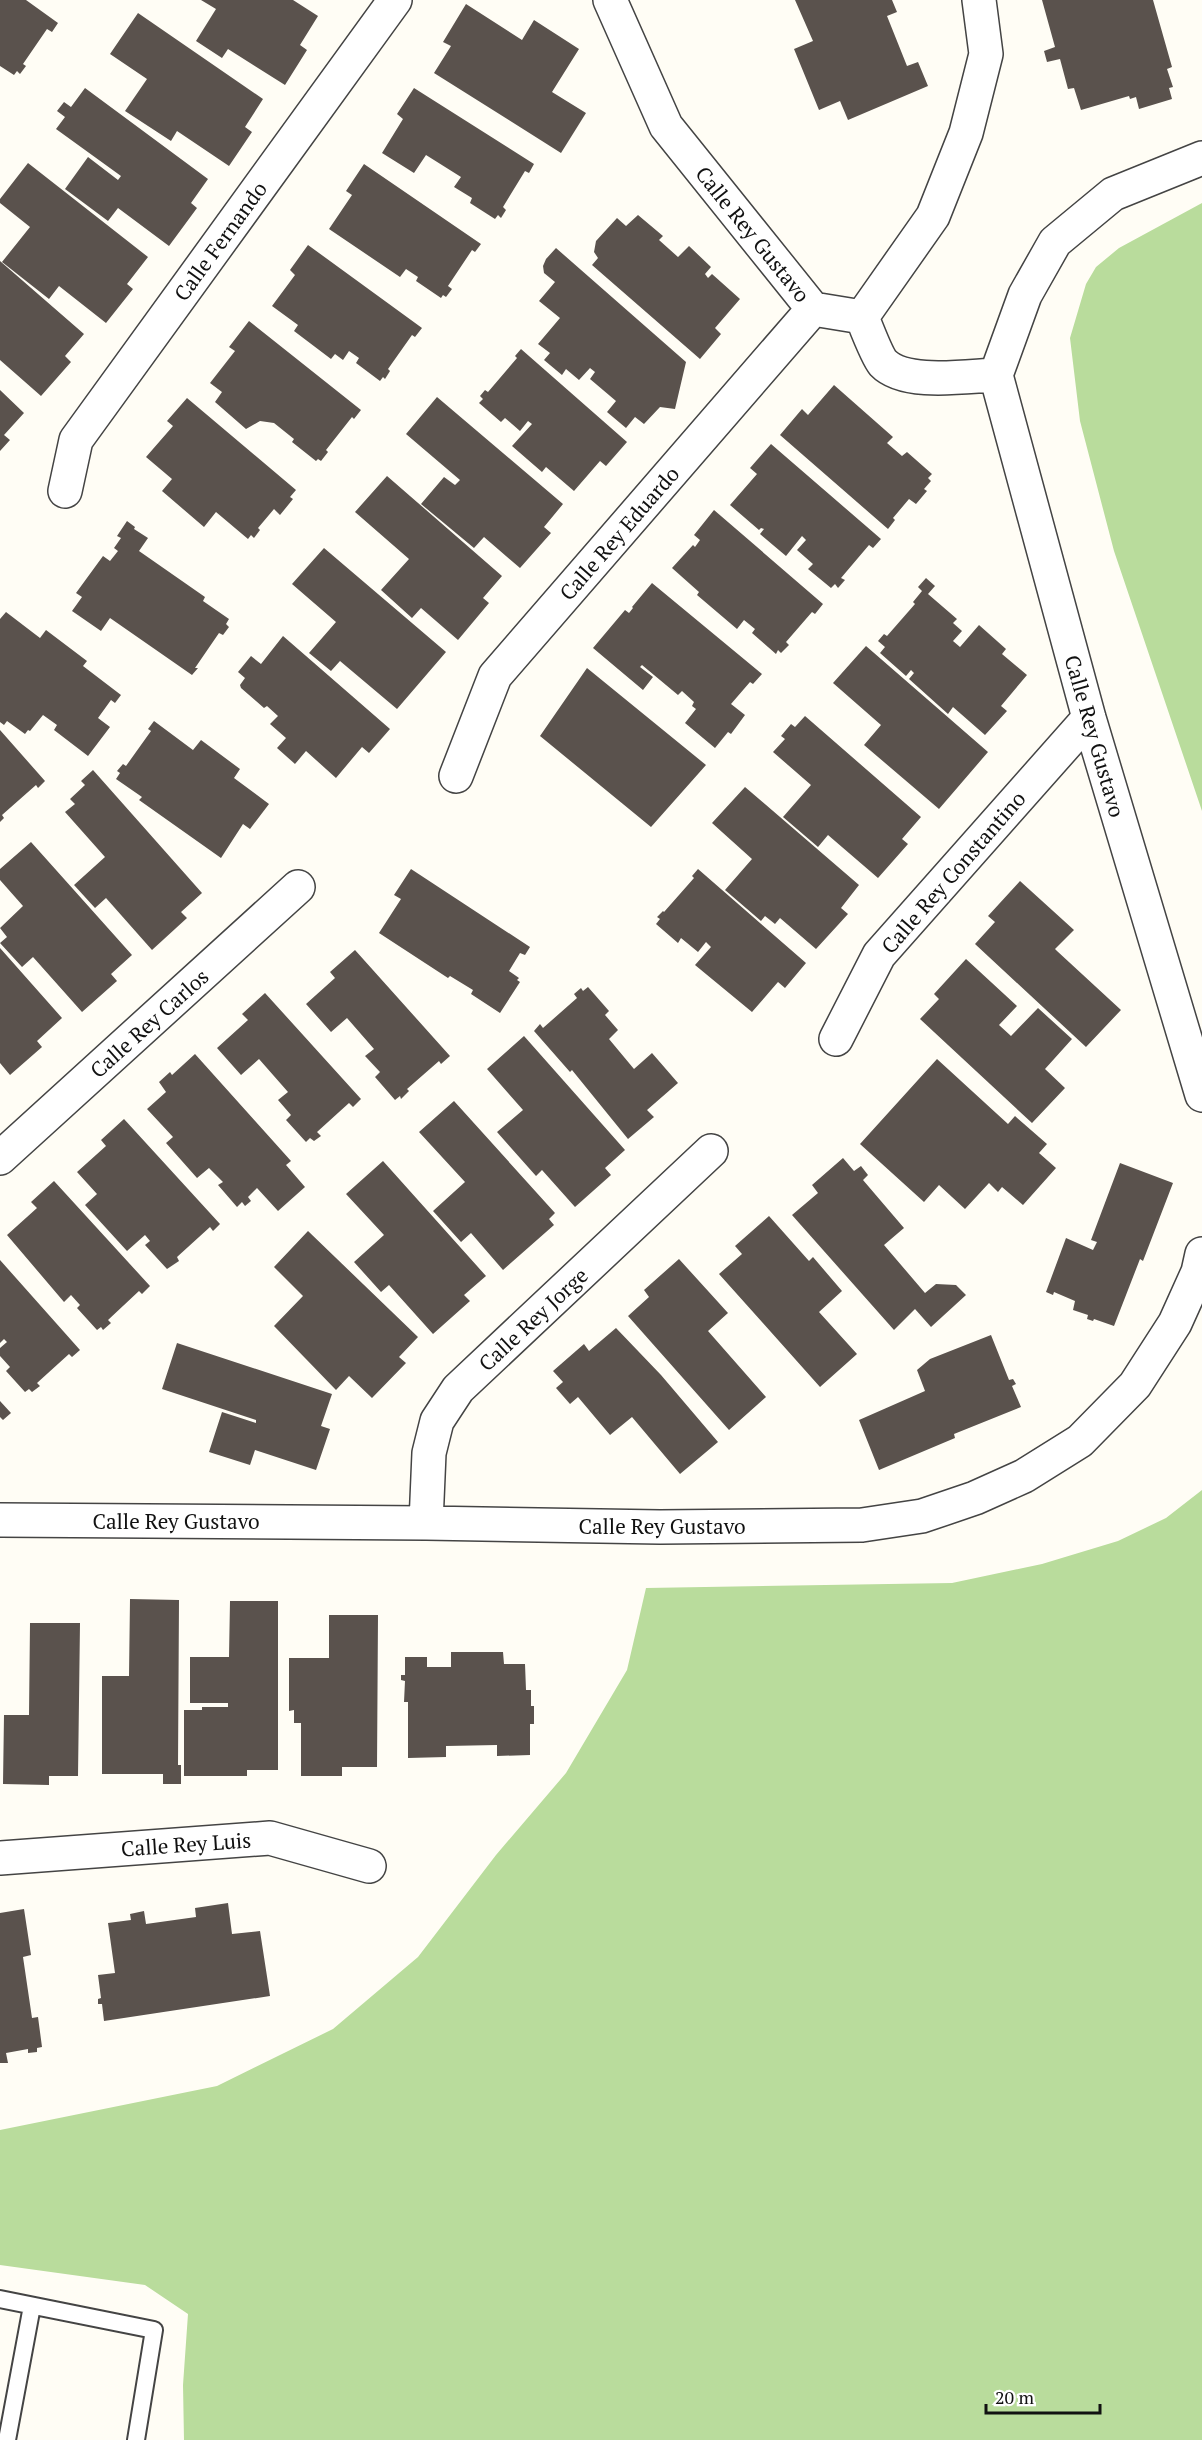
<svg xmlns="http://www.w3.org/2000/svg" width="1202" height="2440" font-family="'PT Serif',serif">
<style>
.forest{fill:#b9dc9c}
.building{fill:#5a524d}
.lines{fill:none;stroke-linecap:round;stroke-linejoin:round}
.lane-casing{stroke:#444;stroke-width:20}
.street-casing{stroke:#444;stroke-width:36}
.lane{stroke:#fff;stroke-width:16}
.street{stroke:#fff;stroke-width:33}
.labels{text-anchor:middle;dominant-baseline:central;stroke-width:6;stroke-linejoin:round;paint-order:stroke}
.street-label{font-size:21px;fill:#111;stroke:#fff}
</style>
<rect width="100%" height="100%" fill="#fffdf5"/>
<path class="forest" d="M1202,203V811L1114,551L1080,421L1070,338L1086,284L1096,267L1119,248Z
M1202,1490V2440H184L183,2385L188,2314L145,2285L0,2265V2130L217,2086L333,2029L418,1957L496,1855L566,1773L627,1670L646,1588L952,1583L1042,1564L1118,1541L1166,1518Z"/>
<path class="building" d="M0,0H26L58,23L52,32L47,29L23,64L26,66L20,74L17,71L14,75L0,66Z
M201,0H293L318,16L300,45L307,50L285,85L228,49L222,58L196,41L216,9Z
M795,0H892L897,12L887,16L907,66L918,62L928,86L848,120L840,101L819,110L794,49L813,41Z
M1042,0H1153L1172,67L1167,69L1173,87L1169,88L1172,99L1139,109L1136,97L1130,99L1129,96L1081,110L1074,88L1068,89L1060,59L1047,62L1044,51L1055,47Z
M466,4L522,40L534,20L579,49L552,92L586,113L561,153L434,73L451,46L443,42Z
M138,13L263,99L245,127L252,132L229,166L177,131L171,141L125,111L147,79L110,54Z
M85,88L208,179L191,203L197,208L169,246L118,208L108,221L65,189L88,157L118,180L121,176L56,129L65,117L57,111L64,102L71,107Z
M414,88L534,164L529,173L525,171L503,207L506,210L501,218L498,215L495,219L470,203L472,198L454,187L461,177L426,155L414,173L382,153L403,119L397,114Z
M28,163L148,257L127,284L133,289L106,323L59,286L49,299L2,262L30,227L0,203V199Z
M364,164L481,244L475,252L472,250L448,286L452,289L446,297L443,295L441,298L416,281L418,277L406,269L400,277L329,229L352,195L346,191Z
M638,215L663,236L659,240L678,257L689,246L711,267L705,274L708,278L712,274L740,299L715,328L721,334L700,359L592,265L598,258L594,252L596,241L617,218L626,226Z
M308,245L422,328L415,337L412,335L388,369L390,371L385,379L383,377L380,381L356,363L359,358L349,351L343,360L335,354L331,359L294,331L298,325L272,306L295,275L290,270Z
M556,248L686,362L675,409L660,407L644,424L635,417L626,428L607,412L616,401L590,379L595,372L590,368L579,380L566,369L562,375L544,360L550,353L538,344L560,318L539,301L555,282L544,273L543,266L546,259Z
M0,261L84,334L65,356L71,362L41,396L0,360Z
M249,321L361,410L354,419L352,417L326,450L328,452L321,461L318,459L316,461L292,442L294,439L274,423L260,421L246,429L215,402L222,392L210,383L235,351L229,347Z
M521,349L627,442L606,466L600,461L574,491L546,467L542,472L512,446L532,424L528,421L520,431L505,418L501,422L479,403L483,399L480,396L485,390L488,392L517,358L515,356Z
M834,385L893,437L887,443L902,456L907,452L932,474L928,478L931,481L924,489L927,491L916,504L909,499L893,518L895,520L888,529L780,435L802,409L808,415Z
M0,390L24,413L4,435L10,440L0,451Z
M437,397L563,504L544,527L551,533L520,568L484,537L474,548L421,504L444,477L455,485L460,480L406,434Z
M187,398L296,490L290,497L293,499L280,515L274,509L258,528L260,530L254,538L251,535L248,539L216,512L204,527L162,491L172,479L146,457L173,426L167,421Z
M771,444L881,539L873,548L869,545L841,578L845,580L838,588L835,584L831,588L808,569L813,564L797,550L806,540L802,536L786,556L760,534L764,529L761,528L759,530L730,505L757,474L750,468Z
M387,476L502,576L483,598L489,603L458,640L421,608L412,618L381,590L409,559L355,512Z
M714,510L823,604L815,614L812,612L786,642L789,645L781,653L778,650L776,654L752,633L755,629L744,620L737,629L697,595L699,592L672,568L693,545L695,547L700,540L694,535Z
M127,521L135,527L134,529L148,538L139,551L205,597L203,601L229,619L226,624L229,627L223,635L219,633L195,668H198L192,675L110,618L101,631L72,611L82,597L76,593L103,556L110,561L118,551L114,548L121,538L117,536Z
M324,548L446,652L397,709L340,661L331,671L309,653L336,622L292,584Z
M926,578L935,586L928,594L957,619L953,623L962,631L953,641L960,647L979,625L1006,649L1002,654L1027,675L1001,706L1007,711L985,735L953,707L948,714L909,679L914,673L911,670L906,676L880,653L885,647L878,641L884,634L887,636L915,604L913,602L922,591L918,587Z
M652,583L762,674L753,684L750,682L731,704L745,715L731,734L728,732L715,748L685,723L696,709L692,706L694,702L682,691L678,695L642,665L640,667L653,677L643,690L593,648L625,610L629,613L633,608L632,607Z
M6,612L40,638L46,630L87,661L83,666L121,695L115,703L111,700L98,718L110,727L88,756L54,730L57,725L43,715L30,731L28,730L25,734L7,721L4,725L0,722V619Z
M283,636L390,729L369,753L362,747L336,778L306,751L295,764L277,748L286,738L270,724L278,716L267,706L264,708L241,688L240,685L245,678L238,672L251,656L261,664Z
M866,646L988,752L939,809L864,745L881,725L833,683Z
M587,668L706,765L651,827L540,736Z
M805,716L921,817L902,839L908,844L878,878L828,835L818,847L783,817L811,785L773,752L785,739L781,736L791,724L795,727Z
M154,721L193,750L201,740L240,769L234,778L269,804L250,829L243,824L221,858L139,800L142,797L116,779L120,773L117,771L123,764L126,766L151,731L148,729Z
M0,730L45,781L38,788L36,785L2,815L4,818L0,822Z
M93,770L202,893L181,912L187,918L152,950L106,898L95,908L74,885L105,857L65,812L75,804L70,799L85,785L81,781Z
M745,787L859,885L841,908L848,914L816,949L780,918L775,924L765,916L761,921L725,890L752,859L712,823Z
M31,842L132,955L111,974L117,981L82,1012L33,957L22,967L0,943L7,937L0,928L23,906L0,880V869Z
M411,869L530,947L525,955L520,953L509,971L519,978L517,980L520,982L500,1013L471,994L473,990L450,976L448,978L379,933L401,899L394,895Z
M698,869L806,963L785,988L778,982L752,1012L695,965L711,947L706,942L698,952L681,938L678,943L656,924L660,919L657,917L663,911L664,912L694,878L692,876Z
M1020,881L1074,930L1055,949L1057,951L1121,1010L1086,1047L975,944L995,922L988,916Z
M0,948L62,1018L37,1041L42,1047L10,1075L0,1063Z
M355,950L450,1056L441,1064L439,1061L407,1089L409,1091L401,1099L400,1096L395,1100L375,1077L380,1072L365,1056L374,1049L347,1018L331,1032L306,1004L335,978L330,972Z
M966,959L1017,1006L999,1025L1011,1036L1038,1008L1072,1039L1045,1069L1065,1088L1032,1123L920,1019L939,999L934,994Z
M588,987L609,1011L605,1015L618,1030L609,1039L634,1069L652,1053L678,1083L647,1110L654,1117L628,1139L572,1070L570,1072L534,1031L540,1024L543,1028L577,998L574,994L581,988L583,991Z
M265,993L361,1099L353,1107L349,1103L317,1132L321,1136L314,1141L310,1138L306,1142L286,1120L291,1115L278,1100L288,1092L259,1059L241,1075L217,1048L248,1020L242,1014Z
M524,1036L625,1150L605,1168L611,1175L575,1207L542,1170L536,1176L497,1132L523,1110L487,1069Z
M195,1054L291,1161L286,1165L305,1187L278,1211L257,1188L248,1197L251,1201L245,1206L242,1202L237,1207L218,1185L223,1182L209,1168L197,1178L166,1143L173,1137L147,1109L166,1092L159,1082L170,1072L172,1075Z
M937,1059L1008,1124L1015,1116L1047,1144L1039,1153L1056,1168L1023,1205L1002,1187L998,1192L989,1183L965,1209L939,1185L924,1202L860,1144Z
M454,1101L555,1213L549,1219L554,1225L503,1270L471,1233L461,1242L433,1211L465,1182L419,1132Z
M124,1119L220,1224L213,1231L210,1227L177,1257L179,1261L167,1269L145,1245L150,1241L145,1235L127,1251L85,1205L97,1194L77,1172L106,1146L101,1140Z
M843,1158L854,1171L861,1166L868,1175L863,1180L904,1228L884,1245L925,1293L936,1284L956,1285L966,1295L931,1327L915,1309L894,1330L792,1215L818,1193L812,1185Z
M383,1161L486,1276L464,1295L470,1301L433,1334L389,1285L381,1292L354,1262L384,1235L346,1194Z
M1120,1163L1173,1183L1143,1261L1140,1259L1114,1326L1094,1319L1093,1321L1087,1319L1088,1315L1073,1310L1075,1301L1054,1292L1053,1295L1046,1292L1066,1238L1093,1250L1097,1242L1091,1240Z
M54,1181L150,1286L142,1294L139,1291L108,1320L111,1323L103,1330L101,1327L97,1330L77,1308L80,1305L71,1295L64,1302L7,1235L37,1208L31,1202Z
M769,1216L809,1261L813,1257L842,1291L819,1312L857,1354L820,1387L719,1274L742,1254L735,1246Z
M308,1231L418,1337L399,1357L406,1363L372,1398L349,1376L336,1390L274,1326L303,1296L274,1267Z
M679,1259L728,1313L708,1331L766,1397L729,1430L628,1316L649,1297L644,1290Z
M0,1260L80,1350L72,1357L69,1354L37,1383L40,1386L32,1392L29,1389L25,1392L6,1371L10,1367L0,1356V1348L7,1342L4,1339L0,1343Z
M616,1328L661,1375L718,1442L680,1474L632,1417L610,1435L578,1397L570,1404L556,1388L563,1382L553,1371L584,1344L589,1351Z
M991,1335L1009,1380L1013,1379L1016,1384L1012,1386L1021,1407L954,1434L955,1438L879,1470L859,1420L925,1391L917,1370L930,1359Z
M177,1343L332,1394L321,1426L330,1429L316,1470L255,1450L250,1465L209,1452L222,1412L256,1423V1420L162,1389Z
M0,1401L11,1413L3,1420L0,1417Z
M130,1599L179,1600L178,1765H181V1784H163V1774H102V1676H129Z
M230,1601H278V1770H247V1776H184V1710H202V1707H228V1703H190V1657H229Z
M329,1615H378L377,1767H342V1776H301V1723H294V1710L289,1711V1658H329Z
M30,1623H80L78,1776H49V1785L3,1784L4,1715H29Z
M451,1652H503L504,1664H525L526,1690H531V1706H534V1724H530V1755L497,1756V1745L446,1746V1757L408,1758V1702H404L405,1681L401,1680V1675H405V1657H427V1667H451Z
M228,1903L232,1934L260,1931L270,1996L104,2021L102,2004H98V1999L101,1998L98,1975L115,1973L108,1923L131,1920L130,1914L144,1911L146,1924L196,1917L195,1908Z
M24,1909L31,1955L23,1957L32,2018L38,2017L42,2047L37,2048V2052L28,2053V2049L6,2053L8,2063H0V1913Z"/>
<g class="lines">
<defs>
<path id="lane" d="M0,2299L154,2330L136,2440
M7,2440L32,2306"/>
<path id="street" d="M610,0L666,126L813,309L862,317C866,327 877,356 883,363C905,386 967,376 996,375
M1202,158L1113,194L1055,242L1025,295L996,375L1089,718L1202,1095
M862,317L933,216L966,133L986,54L979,0
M65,491L76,440L395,0
M456,776L495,676L813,309
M836,1039L879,955L1089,718
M0,1158L298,887
M0,1520L426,1523L660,1527L862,1525L922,1516L975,1498L1024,1476L1080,1441L1135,1385L1175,1323L1198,1272L1202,1254
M426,1523L429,1453L437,1421L458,1389L711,1151
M0,1858L270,1838L369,1866"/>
</defs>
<use href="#lane" class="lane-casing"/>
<use href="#street" class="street-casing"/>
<use href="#lane" class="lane"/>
<use href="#street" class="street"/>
</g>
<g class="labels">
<g class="street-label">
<text transform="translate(753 234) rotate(51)">Calle Rey Gustavo</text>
<text transform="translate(220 241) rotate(-54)">Calle Fernando</text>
<text transform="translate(619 533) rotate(-49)">Calle Rey Eduardo</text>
<text transform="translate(1095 736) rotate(74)">Calle Rey Gustavo</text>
<text transform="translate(953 872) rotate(-49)">Calle Rey Constantino</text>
<text transform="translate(149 1023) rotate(-42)">Calle Rey Carlos</text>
<text transform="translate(533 1319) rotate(-43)">Calle Rey Jorge</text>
<text x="176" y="1521">Calle Rey Gustavo</text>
<text x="662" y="1526">Calle Rey Gustavo</text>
<text transform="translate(186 1844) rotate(-4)">Calle Rey Luis</text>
</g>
</g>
<path d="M986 2404v9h114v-9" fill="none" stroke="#111111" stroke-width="3"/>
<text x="995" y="2404" font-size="18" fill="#111111" stroke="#ffffff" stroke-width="4.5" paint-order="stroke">20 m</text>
</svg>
